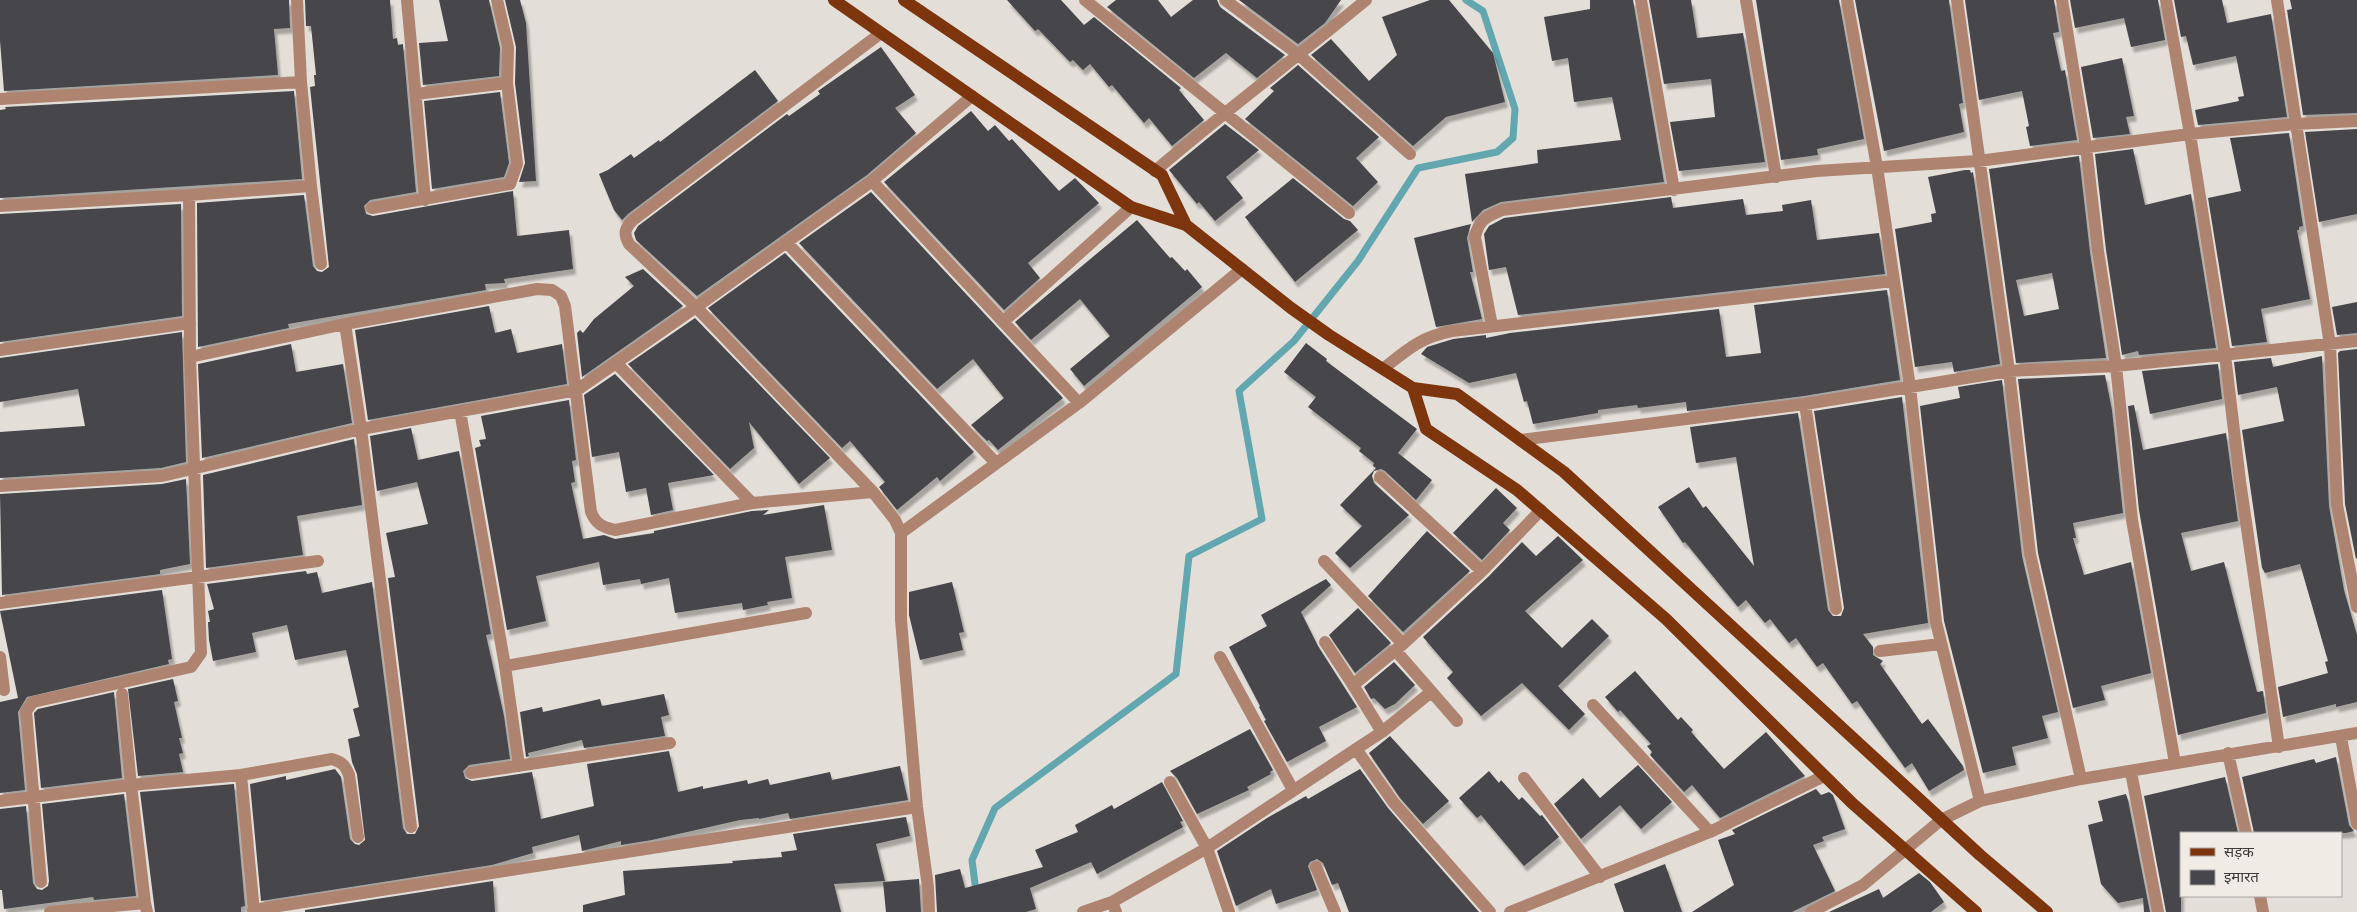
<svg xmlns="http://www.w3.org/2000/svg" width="2357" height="912" font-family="Montserrat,'Noto Sans Devanagari',sans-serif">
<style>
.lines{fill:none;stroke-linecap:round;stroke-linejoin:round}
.stream{stroke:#62a6af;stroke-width:7}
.building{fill:#47464c;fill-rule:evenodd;filter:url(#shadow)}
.minor{stroke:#ae8471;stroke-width:12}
.major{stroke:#7d350e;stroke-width:12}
</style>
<defs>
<filter id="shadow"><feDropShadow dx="3" dy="5.5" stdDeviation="1" flood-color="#0004"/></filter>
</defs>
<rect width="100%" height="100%" fill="#e3ded8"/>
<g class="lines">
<path class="stream" d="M976,892L972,860L995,808L1176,674L1189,556L1262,519L1239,391L1294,341L1358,261L1418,168L1497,152L1513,138L1515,109L1483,11L1466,0"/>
</g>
<path class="building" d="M0,0H289L290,28L274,29L278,75L4,91L0,41Z
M305,0H390L393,39L397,38L398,45L403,44L416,192L370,200L364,206L366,214L373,216L513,191L517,236L569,230L573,269L504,279L505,283L485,284L486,290L288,324L289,328L198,347L197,203L304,195L313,266L317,271L322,272L329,267L310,87L315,86L314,75H316L311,26H306Z
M439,0H489L500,48L499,76L423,85L419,43L448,41Z
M505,0H520L526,23L536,181L519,182L525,163L515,83L516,47Z
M1007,0H1061L1084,25L1094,17L1181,88L1179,90L1204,120L1172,146L1149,118L1144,123L1112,85L1109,87L1090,64L1083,70L1073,60L1070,62L1038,29L1035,31Z
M1116,0H1158L1171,17L1193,0H1217L1220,7L1285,55L1257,78L1226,53L1194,78L1107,7Z
M1239,0H1341L1325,23L1298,44Z
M1430,0H1449L1493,53L1505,102L1446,117L1413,146L1311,55L1331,39L1369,81L1397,55L1382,17Z
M1590,0H1633L1664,182L1501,202L1483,210L1472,222L1465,174L1538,163L1537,150L1621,140L1612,97L1574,102L1568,58L1552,61L1544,17L1590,9Z
M1649,0H1691L1697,38L1743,33L1765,162L1679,171L1670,122L1715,117L1711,79L1664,84Z
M1756,0H1839L1864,139L1817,149L1818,155L1781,160Z
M1855,0H1949L1963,103L1959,104L1964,132L1884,151Z
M1965,0H2054L2059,32L2053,33L2061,71L2065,70L2077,140L2030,146L2026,127L2029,126L2022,91L1979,100Z
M2070,0H2158L2165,40L2131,47L2124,18L2075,28Z
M2174,0H2222L2227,23L2271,14L2287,117L2198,125L2195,110L2239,101L2238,97L2244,96L2236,56L2193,65L2186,36L2181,37Z
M2290,0H2357V113L2303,115L2287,10L2292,9Z
M881,47L915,95L895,108L916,133L867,175L697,296L636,240L634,233L638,226L787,114L789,116L820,94L818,91Z
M2122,58L2134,116L2126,117L2130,134L2093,138L2081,67Z
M1298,65L1379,137L1356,158L1378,182L1353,206L1245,119L1274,91L1270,88Z
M755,70L778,101L628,214L622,220L614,210L599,174L608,170L631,154L634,158L659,140L660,142Z
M294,91L302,179L0,198V110L6,109L5,107Z
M500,92L509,163L504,177L432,189L424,101Z
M971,111L988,131L995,125L1009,141L1012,139L1059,191L1075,178L1099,203L1028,263L1040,278L1004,310L884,182Z
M1225,124L1259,150L1226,177L1243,198L1215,221L1199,202L1197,204L1169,170Z
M2357,129V214L2319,222L2305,132Z
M2289,133L2303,226L2299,227V230H2297L2310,299L2261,309L2267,342L2232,346L2208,198L2241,191L2230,138Z
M2133,149L2145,205L2191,194L2216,348L2139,355L2138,351L2122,355L2106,250L2095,154Z
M2079,156L2090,252L2106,358L2016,363L1989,169ZM2052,273L2059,309L2024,316L2016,280Z
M1965,170H1970L1971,173L1973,172L2000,364L1954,372L1952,362L1915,367L1895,229L1932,222L1931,214L1936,213L1928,177Z
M1293,178L1344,219L1350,221L1358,230L1295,282L1245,217Z
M871,192L1063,398L998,450L989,440L987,441L971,425L1004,398L973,359L937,389L799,243Z
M1671,197L1673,208L1743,199L1746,215L1783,211L1782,205L1811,200L1817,240L1879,233L1885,274L1518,315L1506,267L1489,270L1484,234L1489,226L1504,218Z
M181,204L182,316L0,342V214Z
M1137,220L1170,258L1172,257L1185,271L1187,269L1202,287L1084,386L1070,369L1110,336L1080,299L1031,340L1015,322Z
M1471,224L1467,238L1473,272H1470L1482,319L1436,327L1414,238Z
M785,253L974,452L940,481L937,477L897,510L879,487L885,482L850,441L842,448L708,308Z
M643,269L683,306L582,377L577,333L580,330L583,333L594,319L634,286L625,277Z
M1887,290L1900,380L1804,396L1687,411L1686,402L1638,408L1637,405L1598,410V413L1533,424L1527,401L1524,402L1516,373L1469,383L1421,354L1427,347L1453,339L1486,335V338L1510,333L1719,309L1726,357L1761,353L1754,305Z
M2357,302V333L2337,335L2332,307Z
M489,306L495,333L511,329L517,353L562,344L567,384L368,420L355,330Z
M695,318L830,458L799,484L749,422L754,448L730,469L628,364Z
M182,332L186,462L161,468L0,478V432L85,426L78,389L0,402V358Z
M1306,343L1327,359L1326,361L1417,429L1398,453L1432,480L1416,500L1385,471L1381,469L1374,471L1372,476L1374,483L1409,515L1350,568L1335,553L1362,526L1340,505L1376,468L1373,466L1374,463L1359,451L1361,448L1308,407L1316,397L1284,372Z
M291,344L296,372L343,364L352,423L202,458L198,364Z
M2357,349V558L2356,559L2345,504L2338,353L2340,351Z
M2322,356L2329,506L2344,590L2357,635V702L2336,707V704L2283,717L2278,687L2328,673L2325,662L2328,661L2300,564L2265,573L2262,568L2242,430L2284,421L2277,387L2238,395L2234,362L2271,358L2273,367Z
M2218,364L2222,399L2150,414L2142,371Z
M615,374L714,475L668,483L673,510L651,515L646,488L626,492L619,452L592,457L584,395Z
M2105,375L2112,410L2123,513L2073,523L2076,538H2073L2084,575L2131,562L2151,673L2101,686L2105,700L2073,708L2038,553L2018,379Z
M2002,380L2022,556L2058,712L2042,716L2048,738L2012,747L2016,765L1983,773L1944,621L1920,406L1960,398L1958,387Z
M1902,397L1928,623L1863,634L1873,647V655L1883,661L1880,664L1922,724L1928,719L1963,766L1964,770L1929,791L1912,763L1905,768L1857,701L1852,704L1823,663L1817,667L1796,638L1789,643L1770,619L1765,623L1746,600L1738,607L1685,542L1683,543L1658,507L1689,487L1703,508L1706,506L1754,566L1736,457L1696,463L1690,427L1798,413L1828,610L1833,616H1841L1844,608L1814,411Z
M569,400L576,460L572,461L575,482L571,483L583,539L604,535L615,539L654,533V531L752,511L769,510L763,515L824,505L832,550L785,557L792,598L767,602L768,605L743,610L742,603L675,613L669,578L641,584L640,579L603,585L599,562L536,576L546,621L507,630L475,448L481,446L479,440L486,439L481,416Z
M2134,405L2143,450L2226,433L2238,521L2181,533L2191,571L2224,562L2257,692L2263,691L2266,713L2178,735L2139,510L2128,406Z
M411,428L418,460L459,451L491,634L486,635L504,716L510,759L469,765L463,771L465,778L472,781L532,772L541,819L594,806L587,764L669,751L678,792L703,786V789L747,780L748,784L768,779L770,785L830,772L832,780L900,766L908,800L790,819L788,813L759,819V818L740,820L652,840L621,845V841L582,851L579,835L532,847L533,853L492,865L261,901L250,784L286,776V780L335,769L341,777L350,839L355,844L359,845L365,840L357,774L352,762L348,739L360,736L353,709L359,707L346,650L295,660L287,625L252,633L256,652L213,661L209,640L208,622H210L208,611L214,609L207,584L306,571L307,574L317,572L322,593L372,582L403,828L407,834H415L419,826L388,578L395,577L386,533L428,524L417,482L377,491L370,436Z
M354,439L362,505L297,516L303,555L206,568L203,475Z
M186,479L190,564L160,570V574L2,595L0,494L162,484Z
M1496,488L1517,508L1503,523L1510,530L1482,560L1453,533Z
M1427,531L1470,571L1403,632L1368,596Z
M1558,536L1583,560L1525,611L1562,648L1592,619L1609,636L1558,686L1585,714L1569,730L1522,683L1481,716L1447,678L1453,672L1423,637L1488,577L1522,542L1536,556Z
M1326,579L1331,585L1301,612L1318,646L1357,707L1319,727L1326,741L1287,762L1264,721L1266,720L1259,707L1260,706L1229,647L1267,626L1261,615Z
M952,582L964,632L959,633L963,650L920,660L909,615V592Z
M162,590L172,659L168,660L169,664L27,697L18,712L25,790L0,793V702L18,698L0,611Z
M1358,608L1391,643L1355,673L1329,635Z
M1394,662L1415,685L1395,704L1385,709L1374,698L1371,699L1364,687Z
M1635,671L1678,720L1681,717L1693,730L1691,732L1724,769L1766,732L1805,776L1720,818L1692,785L1684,792L1650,755L1652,752L1647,746L1651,744L1620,710L1618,712L1605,697Z
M173,679L178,701L174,702L182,738H179L183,753L179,754L183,772L138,776L128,689Z
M114,692L122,778L41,788L34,713L38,709Z
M664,694L669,715L661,717L665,736L584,748L582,740L528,753L529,756L526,757L520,712L542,707L543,712L600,699L602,706Z
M1250,729L1273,770L1270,772L1271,774L1247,787L1249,790L1197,814L1177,778L1170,771Z
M1390,736L1449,801L1423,824L1400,798L1369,753Z
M2336,757L2349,825L2354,831L2346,833H2254L2242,777L2314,759L2316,763Z
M1638,765L1672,802L1641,829L1620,805L1581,839L1554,804L1583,778L1600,798Z
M1360,769L1388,808L1479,912H1349L1338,883L1332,885L1323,863L1317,859L1310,862L1308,866L1317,890L1276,904L1271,889L1236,906L1217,851L1267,818L1306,796L1308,799Z
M1489,771L1499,783L1501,780L1519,800L1522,797L1540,816L1542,815L1559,837L1524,866L1481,815L1477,818L1459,798Z
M2225,777L2238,833H2181V912H2166L2144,796Z
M1162,782L1183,821L1180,822L1183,827L1097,874L1091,862L1030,888L1036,909L1026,912H937L935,875L960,869L965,888L1043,867L1035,850L1078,832L1075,825L1112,805L1114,809Z
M234,784L245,906L241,907V912H155L140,792Z
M1816,789L1821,795L1829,792L1833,795L1845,829L1822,837L1824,841L1813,845L1835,891L1792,912H1692L1734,885L1718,840L1735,834L1732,830Z
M124,794L136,896L94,900L93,897L4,909L2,890H0V809L26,806L33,883L37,889L42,890L48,886L49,881L42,804Z
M2126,794L2128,800L2150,912H2144L2143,898L2118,903L2101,884L2088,825L2103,821L2098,801Z
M906,817L910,836L876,844L885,881L834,884L841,912H583V905L625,895L623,871L733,863L732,861L782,857L781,852L797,850L793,834Z
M1665,864L1682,912H1624L1614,884Z
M1919,873L1930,882L1944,902L1931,912H1829L1879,889L1883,898Z
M919,879L921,912H886L883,882Z
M493,881L495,912H305V910Z"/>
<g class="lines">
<path class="minor" d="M297,0L301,82
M407,0L425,200
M1085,0L1349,213
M1225,0L1299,55L1410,154
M1641,0L1674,190
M1746,0L1776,177
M1847,0L1877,167L1910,387L1936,622L1980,801
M1957,0L2009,371L2030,554L2081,779
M2062,0L2086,147L2098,251L2116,366L2132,520L2175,763
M2166,0L2190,134L2225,355L2240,481L2279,747
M2277,0L2330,345L2337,505L2357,607
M416,94L507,83
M0,99L301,82L311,186L189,195
M1155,171C1224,112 1296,58 1366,0
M872,181L1079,403
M311,186L321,264
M0,206L189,195L190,357L201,653L191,667L33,702L26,711L41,882
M372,208L510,184L517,164L507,83L508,47L497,0
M787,243L996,463
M1003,322L1131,207
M345,324L361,429L411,827
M1492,326L1475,237C1479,219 1486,217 1502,210L1817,171L1978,161L2190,134L2295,124L2357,121
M0,350L190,323
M190,357L345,324L537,289L552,290L561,296L565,306L591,512C596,524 602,527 615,530L752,503
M616,363L752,503L873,492L895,520L901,533V620L917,807L928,887L929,912
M1384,368C1408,349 1421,337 1452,331L1893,281
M1805,404L1836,609
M460,411L505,666L519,766
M1520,440L1805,404L2009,371L2116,366L2357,341
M1380,477L1482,571
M0,486L162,476L361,429L577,390L696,307L872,181L972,96
M873,492L696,307L629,244C623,233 625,228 633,220L881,33
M901,533L1079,403L1242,269
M1324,561L1403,644L1353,685L1382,732L1356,749L1394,803L1490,912
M0,603L318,561
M1325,642L1353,685
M1403,644L1482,571L1541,510
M1396,651L1457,721
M1880,651L1941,644
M0,657L4,690
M1220,657L1293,790
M505,666L806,613
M122,694L131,785L241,775L332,759C342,762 345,765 349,775L358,837
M1593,705L1710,832
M1382,732L1431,692
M2341,737L2357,824
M2228,753L2246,833
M2131,772L2158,912
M471,773L670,743
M241,775L254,912
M1524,778L1600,877
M1170,782L1207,848L1229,912
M0,801L131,785L145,903
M1316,867L1335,912
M2260,896L2263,912
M253,910L917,807
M50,912L145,903L147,912
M1083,912L1112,902
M1116,912L1112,902L1207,848L1356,749
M1510,912L1710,832L1824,776
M1811,912L1863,885L1941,820L1980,801L2081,779L2357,733"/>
<path class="major" d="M834,0L1131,207L1186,225L1291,308L1329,335L1413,388L1457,394L1564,472L1980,855L2047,912
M904,0L1162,175L1186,225
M1413,388L1426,429L1517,490L1666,619L1852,803L1976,912"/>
</g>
<rect x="2180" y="832" width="162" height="65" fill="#f1ebe6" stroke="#a9a5a1"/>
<rect x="2190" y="848" width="25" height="8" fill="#7d350e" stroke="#a9a5a1"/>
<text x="2224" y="857" font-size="15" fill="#3d3b39">सड़क</text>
<rect x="2190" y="870" width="25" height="15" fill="#47464c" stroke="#a9a5a1"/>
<text x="2224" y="882" font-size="15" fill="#3d3b39">इमारत</text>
</svg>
